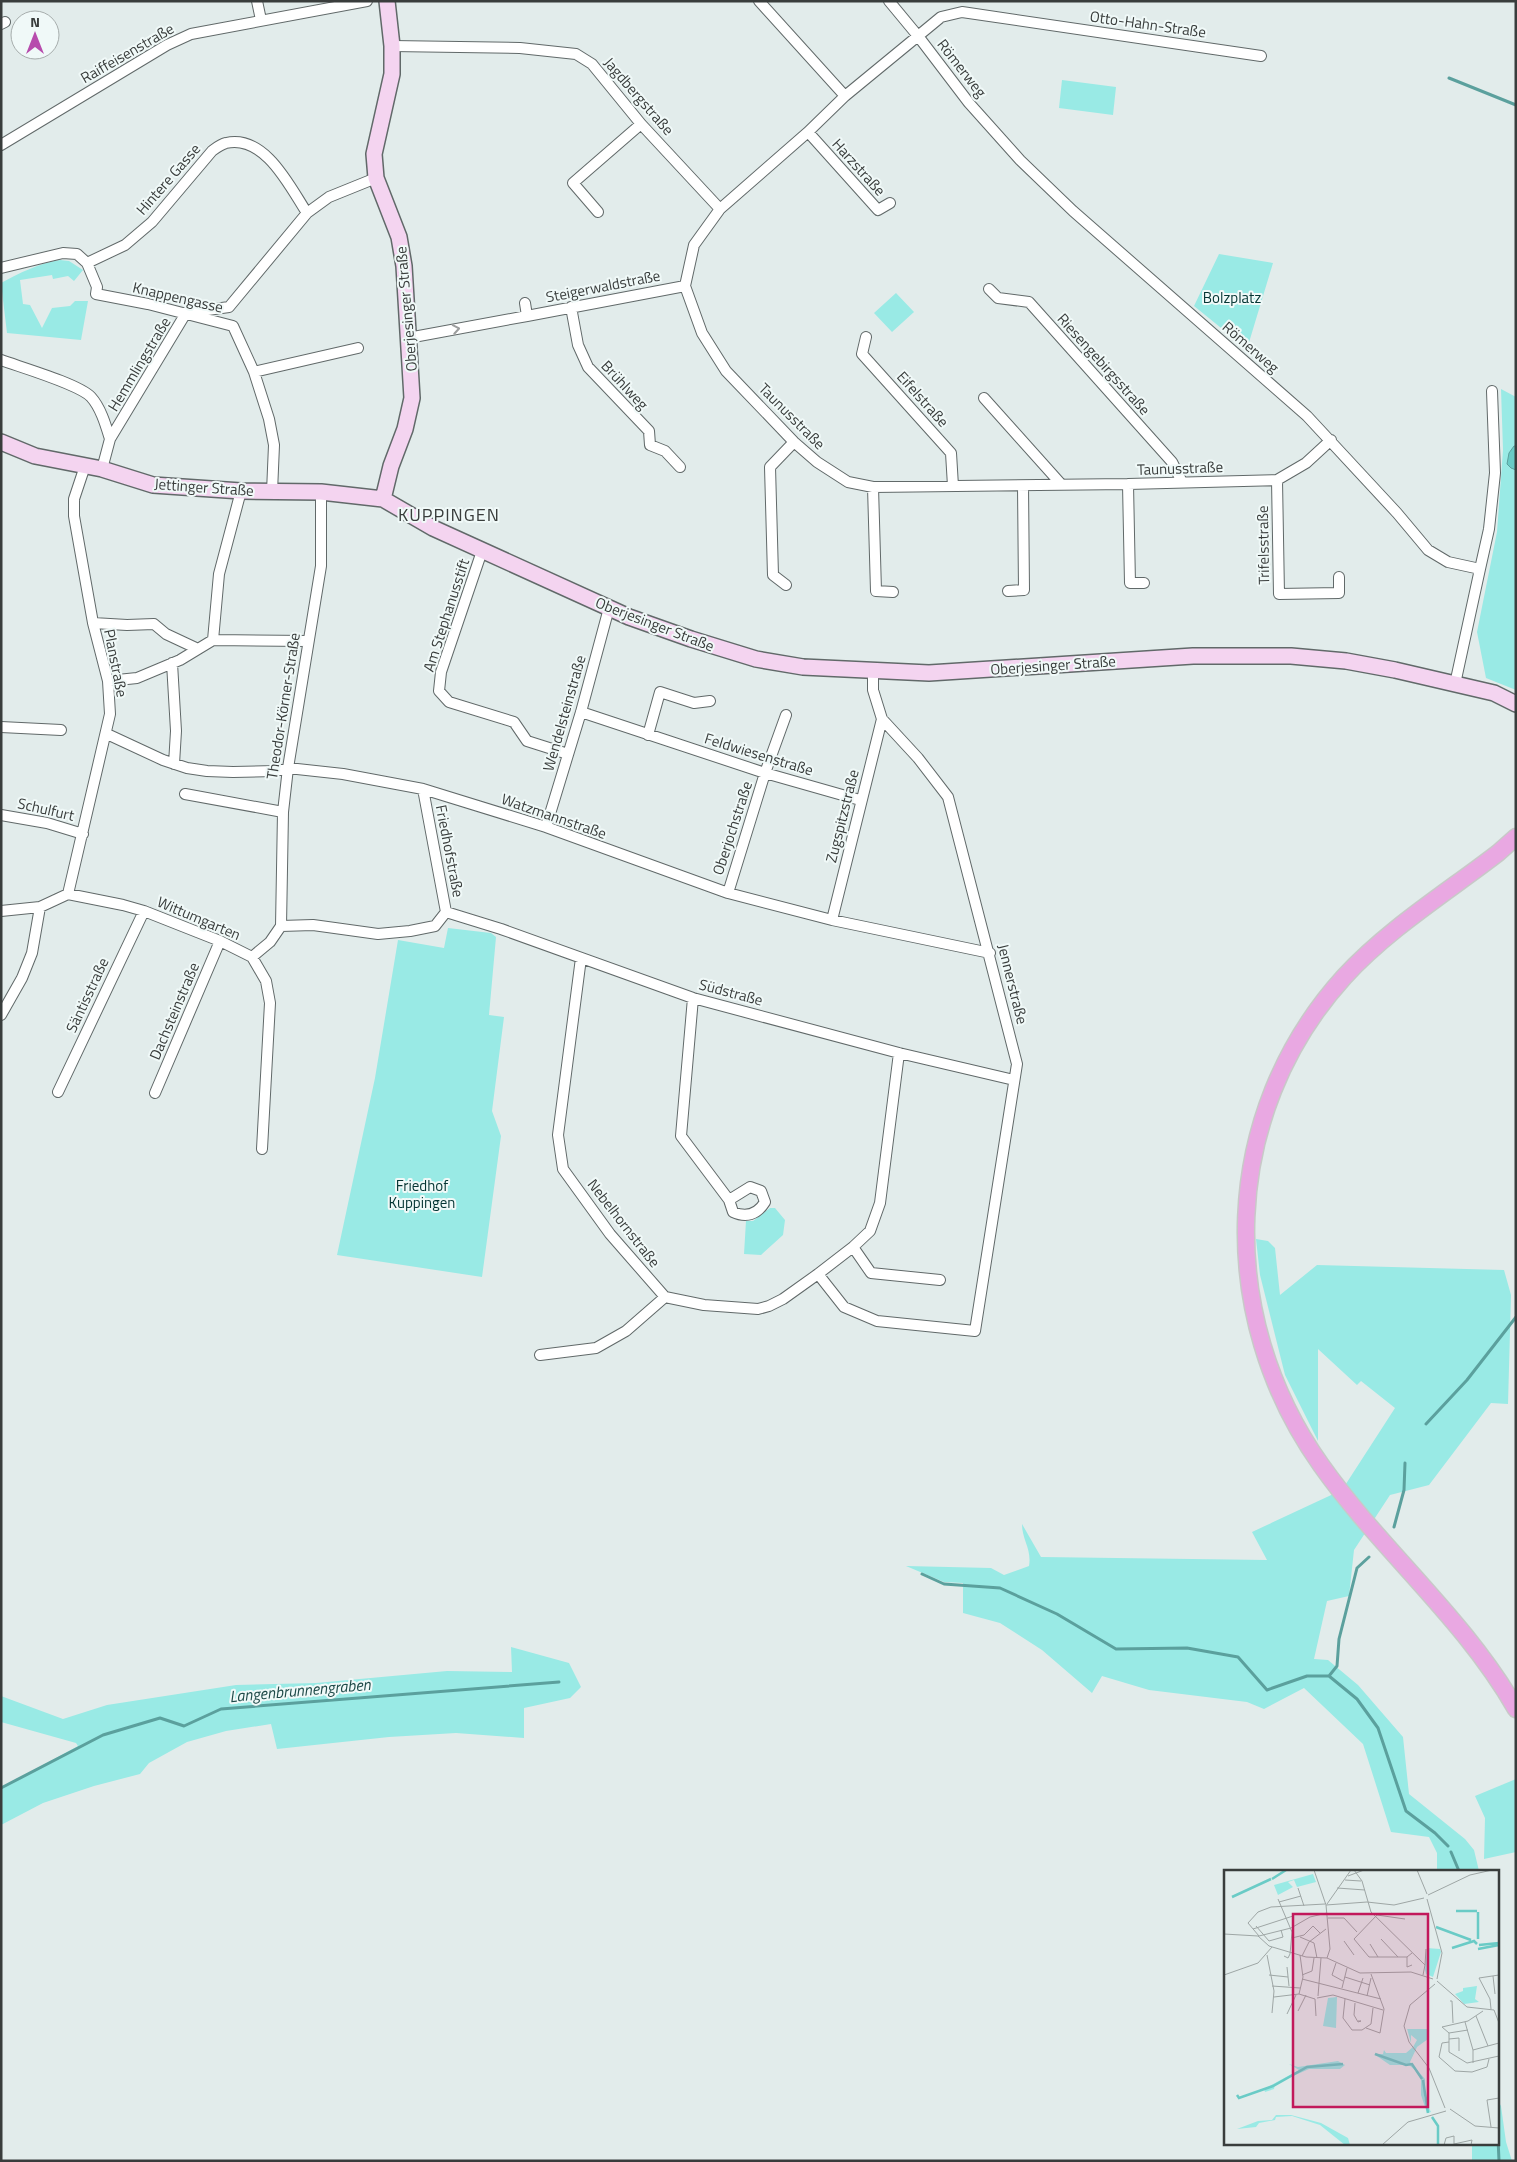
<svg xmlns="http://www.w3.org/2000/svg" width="1517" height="2162" font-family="'Titillium Web',sans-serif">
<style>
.green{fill:#99eae5}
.water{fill:#6acbc6;stroke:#5ba09d}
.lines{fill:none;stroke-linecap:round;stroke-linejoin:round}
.stream{stroke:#5ba09d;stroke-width:3}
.street-casing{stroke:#616969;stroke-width:12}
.secondary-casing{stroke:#616969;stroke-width:18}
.primary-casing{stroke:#c8c9c8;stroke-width:19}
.street{stroke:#fff;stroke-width:10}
.secondary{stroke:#f4d4f0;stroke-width:15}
.primary{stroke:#e9a8e2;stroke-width:16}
.oneway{stroke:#9c9e9e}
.labels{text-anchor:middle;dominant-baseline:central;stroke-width:4;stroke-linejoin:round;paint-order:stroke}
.street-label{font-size:15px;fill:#393d3c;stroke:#f0f9f8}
.park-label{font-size:15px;fill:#043533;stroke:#f0f9f8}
.water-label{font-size:16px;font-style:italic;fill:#1e4a48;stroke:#f0f9f8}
.quarter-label{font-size:18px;letter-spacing:1px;fill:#393d3c;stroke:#f0f9f8}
.inset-river{fill:none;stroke:#6acbc6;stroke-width:2.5}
.inset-road{fill:none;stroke:#9ea6a5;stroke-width:1}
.view{fill:#c2185b;fill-opacity:0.15;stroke:#c2185b;stroke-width:2.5}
.inset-edge{fill:none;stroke:#393d3c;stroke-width:2.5}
</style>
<rect width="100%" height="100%" fill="#e2eceb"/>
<path class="green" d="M1062,80L1116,87L1113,115L1059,108Z
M1219,254L1273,263L1247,349L1194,306Z
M60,260L69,261L83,270L74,281L68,276L53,279L52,275L20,280L23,304L30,305L42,328L52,308L70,306L75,301H88L81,340L7,333L1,283C20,273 39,263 60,260Z
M896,293L914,312L892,332L874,313Z
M1501,389L1516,397V690L1486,678L1477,632L1497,532L1503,450Z
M448,928L491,933L496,937L489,1015L504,1017L492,1111L501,1136L482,1277L337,1255L375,1078L398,940L444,948Z
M770,1208H775L785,1220L783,1235L761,1255L744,1254L746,1221H753Z
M1256,1239L1268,1241L1275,1248L1280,1295L1317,1265L1504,1270L1511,1295L1508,1404L1491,1403L1429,1485L1390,1495L1354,1550L1349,1596L1327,1601L1314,1659L1328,1660L1358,1685L1403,1737L1409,1794L1465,1839L1474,1850L1479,1871H1437V1853L1429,1837L1391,1832L1363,1744L1304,1688L1264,1709L1247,1702L1149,1690L1102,1676L1092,1693L1042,1650L1000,1623L963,1613V1583L944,1582L906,1566L991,1568L1004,1575L1029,1566C1032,1549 1022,1540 1022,1524L1041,1557L1267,1560L1252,1532L1342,1490L1395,1408L1361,1381L1357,1385L1318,1349V1441L1285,1375L1260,1275Z
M511,1647L569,1663L581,1687L570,1698L524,1708V1738L456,1733L389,1737L277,1749L271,1724L226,1731L187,1742L149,1763L140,1774L94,1786L43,1803L1,1825V1788L78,1746L76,1743L1,1722V1696L63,1719L107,1705L236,1685L316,1683L447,1671L512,1672Z
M1516,1779V1852L1484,1859L1485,1818L1475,1796Z
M1498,2101L1501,2106L1506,2142L1512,2161H1472V2143H1498Z"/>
<path class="water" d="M1514,446H1516V470L1511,468L1507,464L1509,453Z"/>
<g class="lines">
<path class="stream" d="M1449,78L1516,105
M1426,1424L1467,1380L1516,1317
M1394,1527L1404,1490L1405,1463
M922,1574L944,1584L1000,1588L1057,1614L1116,1649L1187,1648L1238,1657L1267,1690L1307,1676H1329L1357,1699L1378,1728L1406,1811L1435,1833L1448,1846
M1329,1676L1337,1666L1339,1639L1357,1568L1369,1557
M1,1788L103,1735L160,1718L184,1726L221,1709L559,1682
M1451,1852L1459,1871
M1498,2138L1499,2161"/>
<defs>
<path id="street" d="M257,1L261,20
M759,1L845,96
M889,1L918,36L969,103L1020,160L1073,211L1307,416L1397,513L1428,550L1448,562L1480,569L1455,684
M1,24L5,22
M392,46L520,48L576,54L592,64L641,124L720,209
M1261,56L962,12L941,17L918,36L845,96L808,132L720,209L694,245L685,286L702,333L726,371L794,442L817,462L848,482L873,487L1128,484L1277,480L1306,463L1331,440
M808,132L878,210L890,203
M1,145L167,45L191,34L367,1
M598,212L573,183L641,124
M87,263L97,287L96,294L148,304L233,326L254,372L269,419L274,445L272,492
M1,268L63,253L77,254L87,263L125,245L152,222L212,151C216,148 221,144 226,143C265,134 290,187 307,213
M989,289L998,298L1029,302L1172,462L1182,482
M525,303L527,316L685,286
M571,307L578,345L588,367L649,431L650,445L665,451L680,467
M866,337L862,354L951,453L953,486
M408,338L527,316
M1,360C20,367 79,384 91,397C101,408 106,426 110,439
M254,372L358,348
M984,398L1061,484
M102,469L110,439L186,313L229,307L307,213L329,197L376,178
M1277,480L1279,594L1339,593V577
M1128,484L1130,583H1144
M873,487L876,591L893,592
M482,551L441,672L439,691L449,702L514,722L527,741L568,754
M1480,569L1489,529L1495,473L1492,391
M786,585L773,575L770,467L794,442
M1008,591L1024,590L1023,486
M93,623L127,625L154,624L166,634L198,649
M213,640L308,641
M172,663L176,731L174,764
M108,681L137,678L180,660L213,640L219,574L241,491
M581,712L765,773L860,800
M1,727L61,730
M107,734L163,760L187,768L207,771L233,772L275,771L288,768L343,774L423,789L546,827L728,893L832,920L990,953
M648,735L660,692L694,703L710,701
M185,794L283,812
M1,815L47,823L83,834
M546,827L581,712L609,608
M728,893L765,773L786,715
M68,894L110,714L108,681L93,623L74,516V499L85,466
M1,911L40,907L68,894L123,905L144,911L220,941L252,957L266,981L270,1003L262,1149
M446,912L501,929L693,998L899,1053L1014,1080
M832,920L882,719
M281,926L283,812L288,768L321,566V492
M252,957L270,942L281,926L313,925L378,934L410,931L435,926L446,912L423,789
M581,958L558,1135L563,1169L610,1234L665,1297L704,1305L758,1309L769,1306L783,1299L818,1274L853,1247L870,1231L880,1203L899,1053
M693,998L681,1136L729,1200L733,1212C746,1218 757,1215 765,1202L761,1191L750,1187L729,1200
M1,1015L22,978L32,953L40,907
M58,1092L144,911
M155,1093L220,941
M853,1247L871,1273L940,1280
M818,1274L844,1307L877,1321L975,1331L1017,1064L948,797L918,758L882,719L873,690V671
M540,1355L596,1348L626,1331L665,1297"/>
<path id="secondary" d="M1,442L35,456L102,469L153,485L241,491L321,492L383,499L433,528L629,617L691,639L756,659L803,667L929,673L1193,656H1291L1346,661L1395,670L1494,693L1516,704
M383,499L391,466L405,429L412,398L404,266L399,237L376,178L374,154L392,74V46L387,1"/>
<path id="primary" d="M1516,837L1498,853C1446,893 1388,929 1344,977C1220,1114 1215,1316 1321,1465C1381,1550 1464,1618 1516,1709"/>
</defs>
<use href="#street" class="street-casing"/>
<use href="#secondary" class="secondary-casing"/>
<use href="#primary" class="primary-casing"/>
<use href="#street" class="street"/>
<use href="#secondary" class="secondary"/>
<use href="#primary" class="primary"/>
</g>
<defs><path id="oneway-chevron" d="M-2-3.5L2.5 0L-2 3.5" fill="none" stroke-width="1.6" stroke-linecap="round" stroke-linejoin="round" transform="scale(1.25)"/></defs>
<use class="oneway" href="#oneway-chevron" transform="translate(456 329) rotate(-10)"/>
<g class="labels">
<g class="street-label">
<text transform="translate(1148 24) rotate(8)">Otto-Hahn-Straße</text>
<text transform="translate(127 53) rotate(-30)">Raiffeisenstraße</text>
<text transform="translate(962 68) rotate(52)">Römerweg</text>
<text transform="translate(639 96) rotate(49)">Jagdbergstraße</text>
<text transform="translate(859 167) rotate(48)">Harzstraße</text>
<text transform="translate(168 179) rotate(-49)">Hintere Gasse</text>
<text transform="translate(603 286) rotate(-11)">Steigerwaldstraße</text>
<text transform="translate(178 297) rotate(13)">Knappengasse</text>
<text transform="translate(406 309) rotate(-95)">Oberjesinger Straße</text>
<text transform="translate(1251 347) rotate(41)">Römerweg</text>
<text transform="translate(139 364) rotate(-59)">Hemmlingstraße</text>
<text transform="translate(1104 364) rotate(48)">Riesengebirgsstraße</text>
<text transform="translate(625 385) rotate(47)">Brühlweg</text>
<text transform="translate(923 399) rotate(48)">Eifelstraße</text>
<text transform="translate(792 416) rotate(45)">Taunusstraße</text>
<text transform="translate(1180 468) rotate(-2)">Taunusstraße</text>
<text transform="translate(204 487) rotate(4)">Jettinger Straße</text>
<text transform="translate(1263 545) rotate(-91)">Trifelsstraße</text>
<text transform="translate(446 615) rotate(-72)">Am Stephanusstift</text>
<text transform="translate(655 624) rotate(21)">Oberjesinger Straße</text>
<text transform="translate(116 663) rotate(79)">Planstraße</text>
<text transform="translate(1053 665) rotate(-4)">Oberjesinger Straße</text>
<text transform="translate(283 706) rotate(-81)">Theodor-Körner-Straße</text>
<text transform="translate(564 713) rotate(-74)">Wendelsteinstraße</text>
<text transform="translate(759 754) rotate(17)">Feldwiesenstraße</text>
<text transform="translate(46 809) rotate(13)">Schulfurt</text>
<text transform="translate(554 816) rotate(19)">Watzmannstraße</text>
<text transform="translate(842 816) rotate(-76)">Zugspitzstraße</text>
<text transform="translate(732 828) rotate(-72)">Oberjochstraße</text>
<text transform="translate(450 851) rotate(79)">Friedhofstraße</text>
<text transform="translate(199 918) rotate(23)">Wittumgarten</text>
<text transform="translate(1013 984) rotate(76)">Jennerstraße</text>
<text transform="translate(731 992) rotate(15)">Südstraße</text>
<text transform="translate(87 995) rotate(-65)">Säntisstraße</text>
<text transform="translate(174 1011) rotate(-67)">Dachsteinstraße</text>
<text transform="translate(624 1223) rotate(52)">Nebelhornstraße</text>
</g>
<g class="park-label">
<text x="1232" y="297">Bolzplatz</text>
<text x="422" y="1185">Friedhof<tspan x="422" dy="17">Kuppingen</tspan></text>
</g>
<g class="water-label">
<text transform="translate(300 1690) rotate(-5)">Langenbrunnengraben</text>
</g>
<g class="quarter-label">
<text x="449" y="514">KUPPINGEN</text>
</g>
</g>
<g transform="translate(1224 1870)">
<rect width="275" height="275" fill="#e2eceb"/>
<path d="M89,4L92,12L73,17L70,10L64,12L69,17L54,25L50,15ZM203,78L216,79L217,82L209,107L202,104L201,100ZM253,116L251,129L255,132L240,134L231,124L239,121V118ZM113,127L112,158L99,156L104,128ZM182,155L183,159H204V169L193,177L186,192L201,209L200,228L207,242L203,243L197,225V209L191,200L185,195H166L150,184H159L160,180L162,183H182L189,177L193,170L187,165V173ZM114,191L121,195L116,199H85L51,214L50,219L41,222L40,219L75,200L65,194L74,197ZM52,245H67L97,253L124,268L126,275H121L96,255L68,246L52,247L51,250L35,253L32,257L13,259L34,251L48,250Z" fill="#99eae5"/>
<path class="inset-river" d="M48,9L62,0M8,27L47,9M232,41H253M254,42V69M212,57L247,70M255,75L275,73M228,78L250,71L253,74M254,79L275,75M151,184L182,195L188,194L198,209M199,210L204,243M13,225L15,228L49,216L83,197L119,194M208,247L214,256V275"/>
<path class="inset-road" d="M90,0L102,35L106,79L103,88M130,0L138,11L147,42L201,95L199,105M193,0L203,24M124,6L140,0M121,10L137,11M74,18L80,36M113,18L141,20M204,25L246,5L268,0M54,29L68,62L66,84L64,88L60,86M203,29L218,83L213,109M55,32L77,26M101,34L47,37L34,42L24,53L35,66L67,58L86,47L103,43M103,34L127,0M102,35L143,32L170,35L200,28M104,48H120L133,62M181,49L153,45L130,69L145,87H183L188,83M32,56L45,71L59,67L57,60M29,59L69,46M0,64L34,66L45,76L82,87L103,88L136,103L187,102L209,109M76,67L90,73L93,88M68,68L80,65L89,56L96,63M157,69L174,87M120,71L130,85M146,74L154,87M43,85L50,121L48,143M78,86L85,72L102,59M183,87V97L188,95M112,93L108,105L119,111M201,95L202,79M63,97L65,116M0,105L34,93L48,77M45,105L64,107M78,105L88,101L90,88M269,106L271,124M121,107L146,115M78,109L157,129M213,111L243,137L270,140L275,153M211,114L186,135L180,156L185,172L205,198L221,238M48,116L76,118M118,118L123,98M134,123L139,108M75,124L79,107L76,85M109,125L159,140M94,126L97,88M143,126L147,108M50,127L75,124L91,129M93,128L109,125M91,129L92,146M121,129L119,148L128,160H138L147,154L149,138M226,131H228L229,153M131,133L130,145L134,152L137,151H134M267,139L266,129L255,108L275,105M74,141L82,125M259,141L244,151L218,157L225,163V182L243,193L275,186M63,144L72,125M252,146L264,176M241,152L249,180V193M142,158L156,163L160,139L147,104M225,163L244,160M225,169L235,168V181M225,172L218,173L215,187L231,201L248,202L263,197L265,189M249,180L275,173M226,239L251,256L275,258M267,257L263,230L275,228M230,274L248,270L247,275M158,275L184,252L222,241M220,275L222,268L230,266V275"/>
<path class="view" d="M69,44H204V237H69Z"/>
<rect width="275" height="275" class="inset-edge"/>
</g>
<rect width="1517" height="2162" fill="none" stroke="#393d3c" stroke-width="5"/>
<g transform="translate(35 35)"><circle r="24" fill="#f0f9f8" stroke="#a7aead"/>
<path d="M0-4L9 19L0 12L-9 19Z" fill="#b74cad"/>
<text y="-8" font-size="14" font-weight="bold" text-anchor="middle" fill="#393d3c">N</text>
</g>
</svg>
